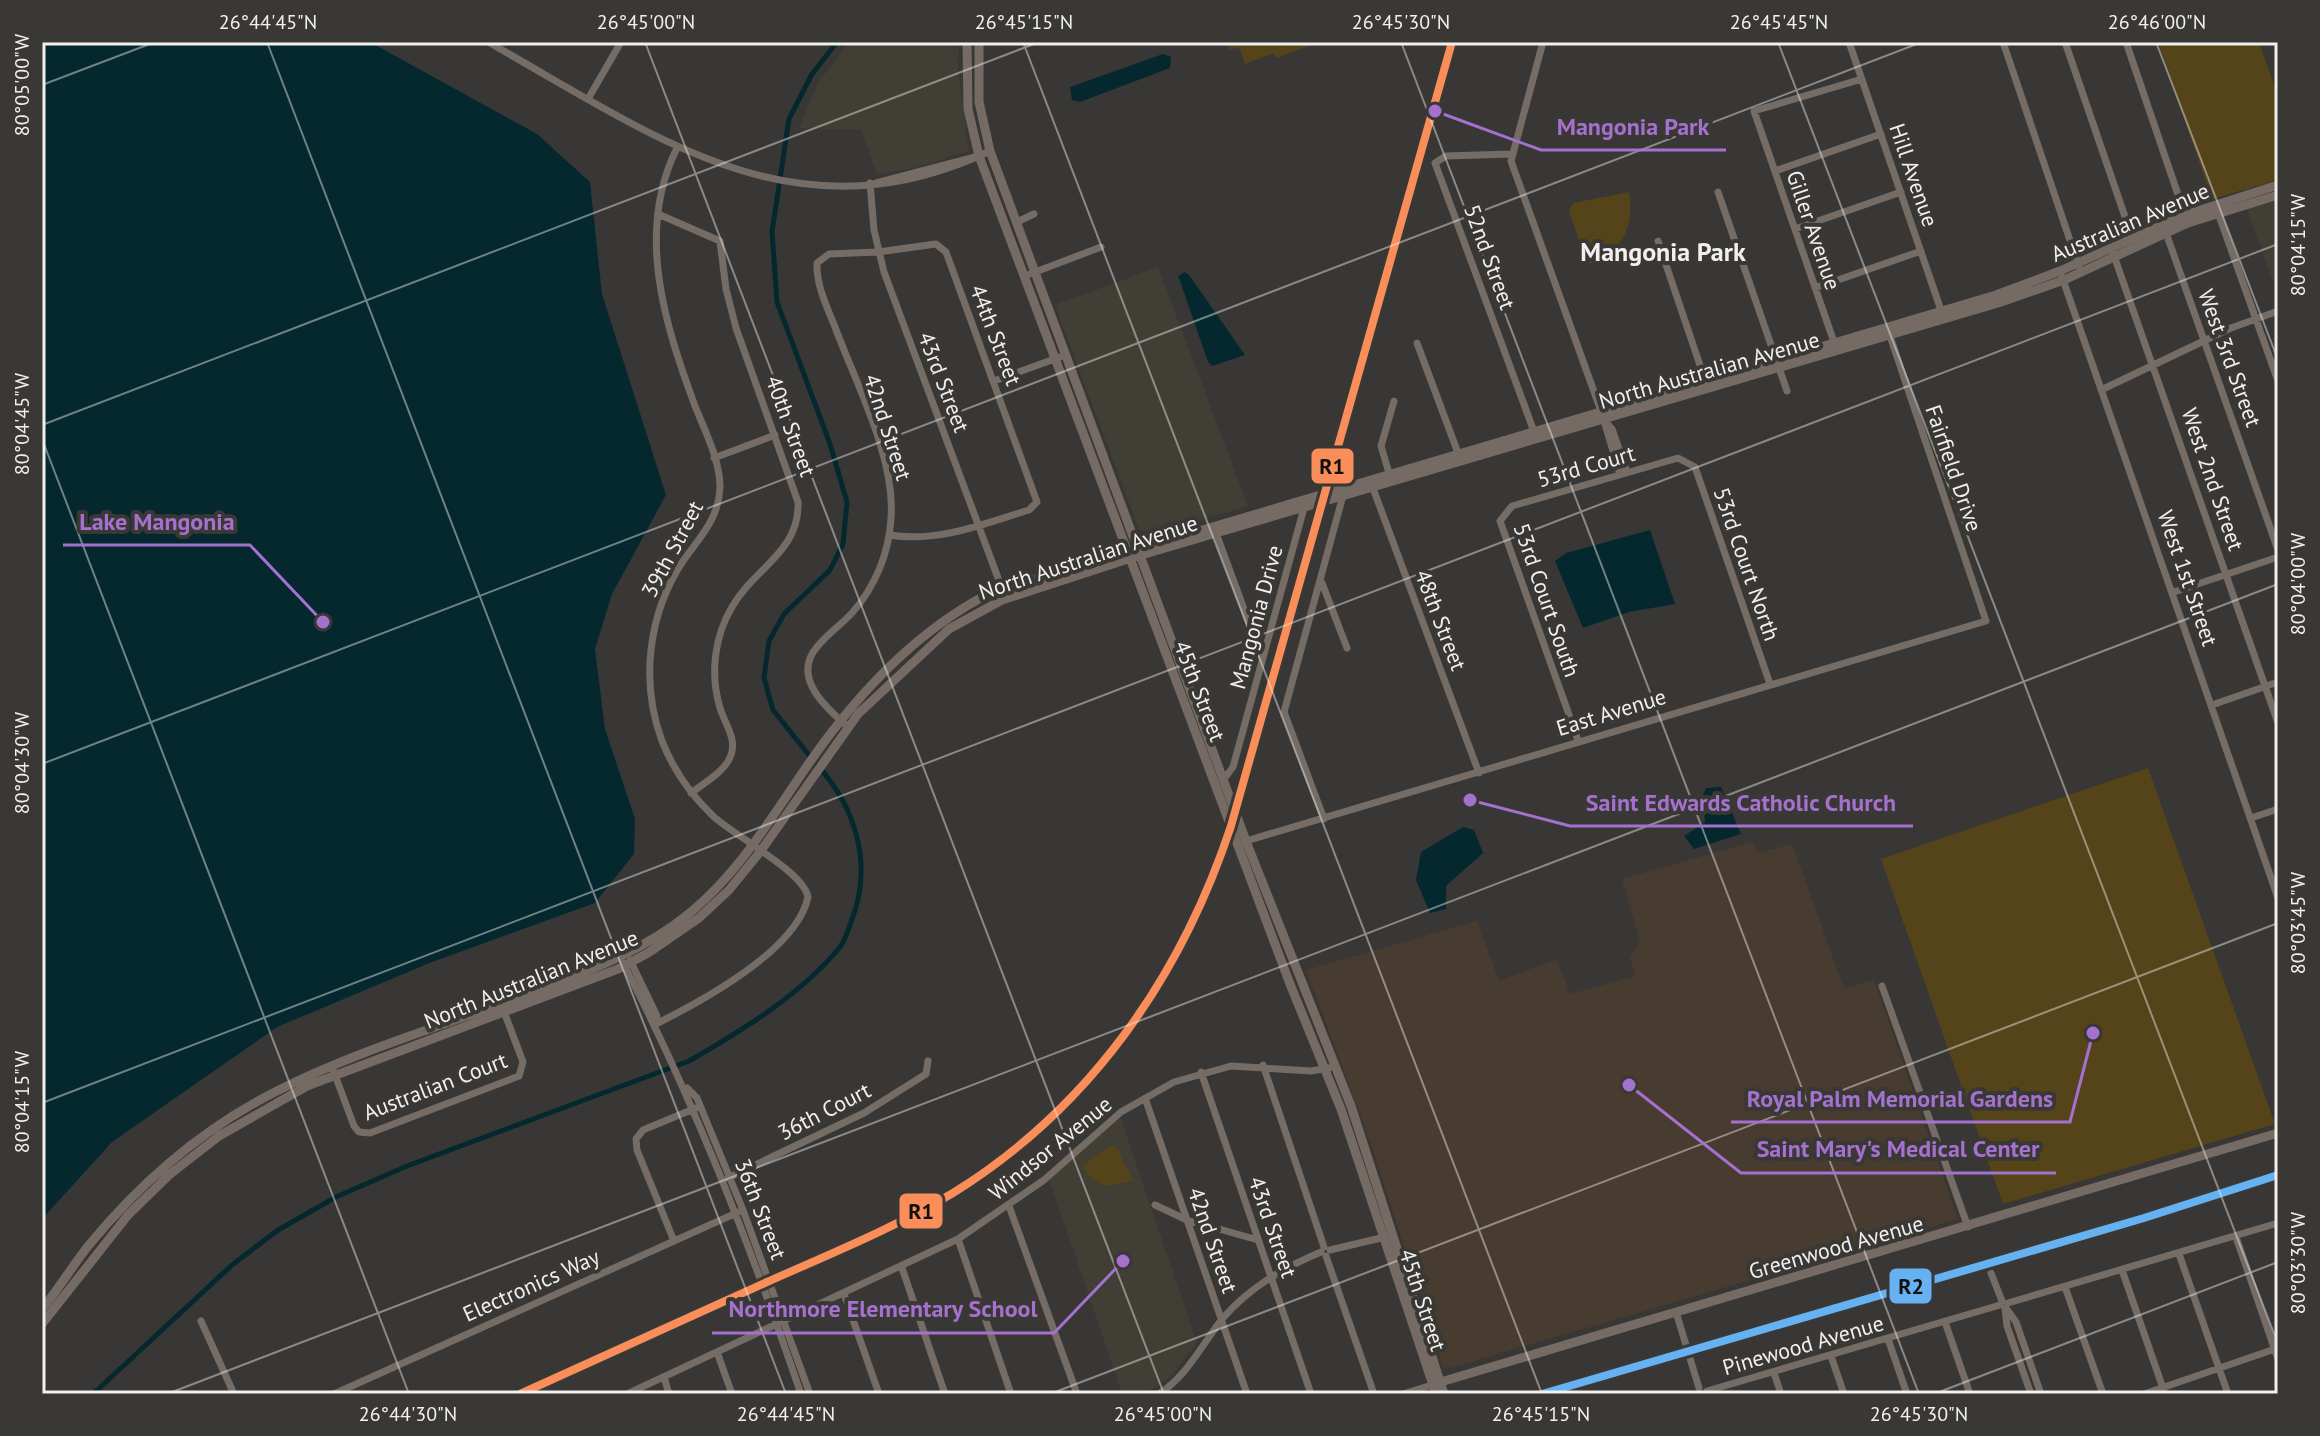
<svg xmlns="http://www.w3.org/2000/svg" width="2320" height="1436" font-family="'PT Sans',sans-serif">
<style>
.built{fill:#413e36}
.medical{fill:#483b30}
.green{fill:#554419}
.water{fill:#05282f}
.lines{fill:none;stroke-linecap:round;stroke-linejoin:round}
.canal{stroke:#05282f;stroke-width:5}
.minor{stroke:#756c65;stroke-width:7}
.major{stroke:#756b64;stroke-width:9}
.rail-1-casing{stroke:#393835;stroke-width:14}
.rail-2-casing{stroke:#393835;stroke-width:14}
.rail-1{stroke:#fa8e5a;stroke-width:8}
.rail-2{stroke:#66b1f2;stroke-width:8}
.ticks{fill:none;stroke:#f1f0ee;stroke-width:2;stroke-opacity:0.45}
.labels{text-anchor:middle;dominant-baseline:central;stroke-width:8;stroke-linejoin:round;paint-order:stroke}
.street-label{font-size:22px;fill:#f1f0ee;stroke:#393835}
.quarter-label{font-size:26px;font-weight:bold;fill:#f1f0ee;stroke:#393835}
.leader{fill:none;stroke:#a471cf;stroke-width:3}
.callout-dot{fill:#a471cf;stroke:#393835;stroke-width:3}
.callout-label{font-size:24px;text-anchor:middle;font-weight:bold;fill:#a471cf;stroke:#393835;stroke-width:8;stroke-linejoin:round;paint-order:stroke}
.line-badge{stroke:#393835;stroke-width:3}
.pale-badge-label{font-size:22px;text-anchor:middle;font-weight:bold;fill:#111}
.neatline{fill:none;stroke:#f1f0ee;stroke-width:3}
.ticks-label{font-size:20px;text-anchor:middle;fill:#f1f0ee}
</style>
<rect width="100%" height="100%" fill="#383736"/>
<path class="built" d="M849,42H959L958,71L969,151L914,168L877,174L861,130L799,128L818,83Z
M2278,201V296L2247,209Z
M1158,267L1248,506L1149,535L1139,529L1055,305Z
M1120,1116L1197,1343L1170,1378L1144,1394H1122L1049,1179Z"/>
<path class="medical" d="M1752,842L1758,853L1792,844L1844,988L1874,980L1958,1219L1450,1368L1443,1367L1371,1144L1306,970L1477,921L1499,981L1557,959L1570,994L1635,976L1630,958L1640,941L1622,879Z"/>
<path class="green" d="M1227,42H1319L1276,58L1274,53L1245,64L1239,47L1230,50Z
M2158,42H2259L2278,96V180L2212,199Z
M1629,192C1635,224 1622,256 1587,264L1569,211L1573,203Z
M2148,768L2275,1124L2003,1204L1881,859Z
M1111,1145L1116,1147L1133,1181L1105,1186L1092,1179L1082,1166Z"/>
<path class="water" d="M42,42H370L537,134L590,182L602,294L666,495L612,594L595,649L605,729L635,819L634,854L595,903L432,962L277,1027L112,1142L42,1219Z
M1163,54L1171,57L1170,68L1080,102L1072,100L1070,87Z
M1185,272L1189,275L1245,355L1212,366L1208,362L1180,281L1178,276Z
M1650,530L1675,604L1629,612L1583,628L1555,561L1566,553Z
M1721,787L1741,834L1694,849L1684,836L1705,822L1703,795L1706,788Z
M1463,827L1474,830L1483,853L1446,886V909L1430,913L1416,880L1421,852Z"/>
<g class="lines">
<path class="canal" d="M812,759L773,710L764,678L769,641L784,614L830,570L843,544L847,502L830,444L777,302L772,232L789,119L812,74L837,42
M93,1394L232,1265L278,1230L336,1197L407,1166L689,1061C741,1031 802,994 840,947C846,939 849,928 852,919C873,865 856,808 818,766"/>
<path class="minor" d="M488,42C655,136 794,243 990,151
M1543,42L1511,161L1601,411L1620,474
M1849,42L1943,316
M2003,42L2079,267
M2065,42L2133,240
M2126,42L2186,218
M588,99L621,42
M1511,154L1446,156L1435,163L1536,437
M1775,171L1881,134
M870,183L874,230L884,272L1004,594
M876,183L979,156
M1718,192L1787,391
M2217,210L2278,381
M658,214L720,241L726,289L736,328L798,502C800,552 754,568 732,607C714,637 710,675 720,708C725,724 737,739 731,755C726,771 704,783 691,793
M1017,222L1034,214
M1795,229L1901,192
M2165,230L2278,550
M1658,241L1705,380
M2113,253L2278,723
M1030,274L1101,247
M2062,277L2278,898
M1815,288L1921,251
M1417,343L1458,453
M1835,345L1754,111L1862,79
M994,381L1060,357
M2103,389L2231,328L2278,311
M1605,421L1612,429L1627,472
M714,458L775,435
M1389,473L1381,446L1394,401
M1371,483L1479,773
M1216,533L1262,658
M1322,583L1347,648
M2174,592L2278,557
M2212,705L2278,682
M848,727C826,708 791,677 817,647C827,634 841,625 852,613C875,587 889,553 891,519C896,458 856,384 835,327C827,307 816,285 817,263L829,254L878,252L936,244L946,252L1037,502L1029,510C983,524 938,543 889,535
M1578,740L1500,521L1512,506L1678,458L1695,467L1770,684
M1224,779L1233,767L1304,508
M2251,818L2278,809
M1324,819L1284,712L1344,492
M1246,841L1986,621L1889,333
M630,960L657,1016L656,1024
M622,961C694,1100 750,1245 801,1394
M1882,986L1968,1227
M656,1024C702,1001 797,950 808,897C804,872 733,835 713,816C691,795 673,769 662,741C640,682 648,614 683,561C700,537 719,519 720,487C720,460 705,431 695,406C665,325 635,232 677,148
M1263,1065L1324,1247
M332,1067L354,1126L359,1132L370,1133L519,1076L523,1062L503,1009
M1201,1072L1311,1394
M687,1088L697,1098L743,1210L810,1394
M1145,1098L1247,1394
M728,1178L864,1113L926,1074L928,1061
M1155,1205L1187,1220L1258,1240
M1009,1206L1077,1394
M2236,1237L2278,1359
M958,1239L1011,1394
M674,1241L637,1150L636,1139L643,1130L696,1108
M1330,1250L1385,1237
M2179,1254L2228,1394
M1326,1256L1374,1394
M902,1268L945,1394
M2122,1270L2165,1394
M1991,1273L2002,1301
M2065,1287L2103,1394
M844,1294L879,1394
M2008,1303L2278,1223
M2005,1308L2007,1326L2031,1394
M2006,1308L2016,1322L2041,1394
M1676,1312L1699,1388
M201,1321L234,1394
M1945,1322L1970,1394
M1888,1339L1907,1394
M717,1352L732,1394
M1831,1356L1844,1394
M1774,1373L1781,1394
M664,1377L669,1394
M1707,1391L2000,1305
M334,1394L743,1210
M627,1394L958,1239L1044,1180L1121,1112L1174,1082L1231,1066L1311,1071L1329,1068
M1159,1394C1188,1375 1202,1344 1223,1318C1250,1287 1283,1268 1321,1252
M1403,1394L1432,1385
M2144,1394L2275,1349"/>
<path class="major" d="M967,42L968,109L979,156L1290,984L1341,1109L1436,1394
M979,42V102L990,151L1246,841L1351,1106L1444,1394
M42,1309C59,1289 72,1266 89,1245C141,1182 203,1128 277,1091C356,1051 445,1025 528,994C586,972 643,952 691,912C739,872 770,820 805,769C852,700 914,632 990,593L1996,295L2060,271L2185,215L2278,185
M42,1324L128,1215L169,1175L219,1136L307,1086L618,969L648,953L699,918L729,890L760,852L858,714L949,629L1002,600L1131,558L1998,303L2064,280L2188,223L2278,195
M1434,1384L2278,1133"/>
<defs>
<path id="rail-1" d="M520,1394C603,1357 685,1319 767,1282C830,1254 894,1228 953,1193C1090,1108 1181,977 1231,826L1452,42"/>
<path id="rail-2" d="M1542,1394L2144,1218L2278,1175"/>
</defs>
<use href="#rail-1" class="rail-1-casing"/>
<use href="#rail-2" class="rail-2-casing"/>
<use href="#rail-1" class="rail-1"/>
<use href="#rail-2" class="rail-2"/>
</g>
<path class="ticks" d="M267,42L786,1394M645,42L1164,1394M1023,42L1542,1394M1401,42L1919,1394M1778,42L2278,1344M2156,42L2278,360M42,85L155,42M42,425L1039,42M42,439L409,1394M42,764L1922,42M42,1103L2278,244M167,1394L2278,584M1050,1394L2278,923M1934,1394L2278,1262"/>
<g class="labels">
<g class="street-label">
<text transform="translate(1914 175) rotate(71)">Hill Avenue</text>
<text transform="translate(2130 222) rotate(-23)">Australian Avenue</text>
<text transform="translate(1814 230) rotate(71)">Giller Avenue</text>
<text transform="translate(1490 257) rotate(70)">52nd Street</text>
<text transform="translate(996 335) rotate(69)">44th Street</text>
<text transform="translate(2230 358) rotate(70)">West 3rd Street</text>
<text transform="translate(1709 370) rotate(-16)">North Australian Avenue</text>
<text transform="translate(944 382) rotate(69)">43rd Street</text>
<text transform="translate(791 426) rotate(70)">40th Street</text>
<text transform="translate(888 427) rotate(72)">42nd Street</text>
<text transform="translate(1586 466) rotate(-16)">53rd Court</text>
<text transform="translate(1954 468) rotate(71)">Fairfield Drive</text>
<text transform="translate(2213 479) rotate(71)">West 2nd Street</text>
<text transform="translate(672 549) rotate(-62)">39th Street</text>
<text transform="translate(1088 557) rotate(-18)">North Australian Avenue</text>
<text transform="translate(1747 564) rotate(71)">53rd Court North</text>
<text transform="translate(2188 578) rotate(71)">West 1st Street</text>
<text transform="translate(1547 600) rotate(71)">53rd Court South</text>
<text transform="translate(1256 617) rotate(-75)">Mangonia Drive</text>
<text transform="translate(1441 620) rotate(69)">48th Street</text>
<text transform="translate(1200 691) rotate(69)">45th Street</text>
<text transform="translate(1611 712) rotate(-17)">East Avenue</text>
<text transform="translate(531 979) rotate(-22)">North Australian Avenue</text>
<text transform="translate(435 1086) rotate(-21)">Australian Court</text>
<text transform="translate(824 1111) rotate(-27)">36th Court</text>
<text transform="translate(1050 1148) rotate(-39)">Windsor Avenue</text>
<text transform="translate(761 1209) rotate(69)">36th Street</text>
<text transform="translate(1273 1227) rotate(71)">43rd Street</text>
<text transform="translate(1213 1240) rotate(71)">42nd Street</text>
<text transform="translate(1836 1247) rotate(-16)">Greenwood Avenue</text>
<text transform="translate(531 1285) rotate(-24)">Electronics Way</text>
<text transform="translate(1423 1300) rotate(72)">45th Street</text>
<text transform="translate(1803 1345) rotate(-16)">Pinewood Avenue</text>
</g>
<g class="quarter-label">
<text x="1663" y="251">Mangonia Park</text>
</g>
</g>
<path class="leader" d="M1435 111L1541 150H1726M323 622L250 545H63M1470 800L1570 826H1913M2093 1033L2070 1122H1731M1629 1085L1741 1173H2056M1123 1261L1054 1333H712"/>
<g class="callout-dot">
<circle cx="1435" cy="111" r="8"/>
<circle cx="323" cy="622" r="8"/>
<circle cx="1470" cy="800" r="8"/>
<circle cx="2093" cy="1033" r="8"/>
<circle cx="1629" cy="1085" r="8"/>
<circle cx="1123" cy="1261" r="8"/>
</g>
<g class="callout-label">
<text x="1633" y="135">Mangonia Park</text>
<text x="157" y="530">Lake Mangonia</text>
<text x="1741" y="811">Saint Edwards Catholic Church</text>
<text x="1900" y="1107">Royal Palm Memorial Gardens</text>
<text x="1898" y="1157">Saint Mary's Medical Center</text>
<text x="883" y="1317">Northmore Elementary School</text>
</g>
<g class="line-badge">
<rect x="1310" y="447" width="45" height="38" rx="8" fill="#fa8e5a"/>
<rect x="898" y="1192" width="46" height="38" rx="8" fill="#fa8e5a"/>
<rect x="1888" y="1267" width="45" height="38" rx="8" fill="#66b1f2"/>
</g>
<g class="pale-badge-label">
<text x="1332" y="474">R1</text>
<text x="921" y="1219">R1</text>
<text x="1911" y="1294">R2</text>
</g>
<rect width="2320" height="1436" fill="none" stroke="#393835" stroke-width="88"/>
<rect x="44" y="44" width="2232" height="1348" class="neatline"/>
<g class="ticks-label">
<text x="268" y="29">26°44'45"N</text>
<text x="646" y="29">26°45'00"N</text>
<text x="1024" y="29">26°45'15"N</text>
<text x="1401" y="29">26°45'30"N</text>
<text x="1779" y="29">26°45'45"N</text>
<text x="2157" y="29">26°46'00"N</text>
<text transform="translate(22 85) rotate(-90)" y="7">80°05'00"W</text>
<text transform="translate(2298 245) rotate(-90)" y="7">80°04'15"W</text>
<text transform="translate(22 424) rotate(-90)" y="7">80°04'45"W</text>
<text transform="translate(2298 584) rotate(-90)" y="7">80°04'00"W</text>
<text transform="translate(22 763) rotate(-90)" y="7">80°04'30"W</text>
<text transform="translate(2298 923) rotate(-90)" y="7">80°03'45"W</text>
<text transform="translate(22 1102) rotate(-90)" y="7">80°04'15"W</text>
<text transform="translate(2298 1263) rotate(-90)" y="7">80°03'30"W</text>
<text x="408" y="1421">26°44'30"N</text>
<text x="786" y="1421">26°44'45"N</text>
<text x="1163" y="1421">26°45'00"N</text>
<text x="1541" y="1421">26°45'15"N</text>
<text x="1919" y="1421">26°45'30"N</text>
</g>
</svg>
